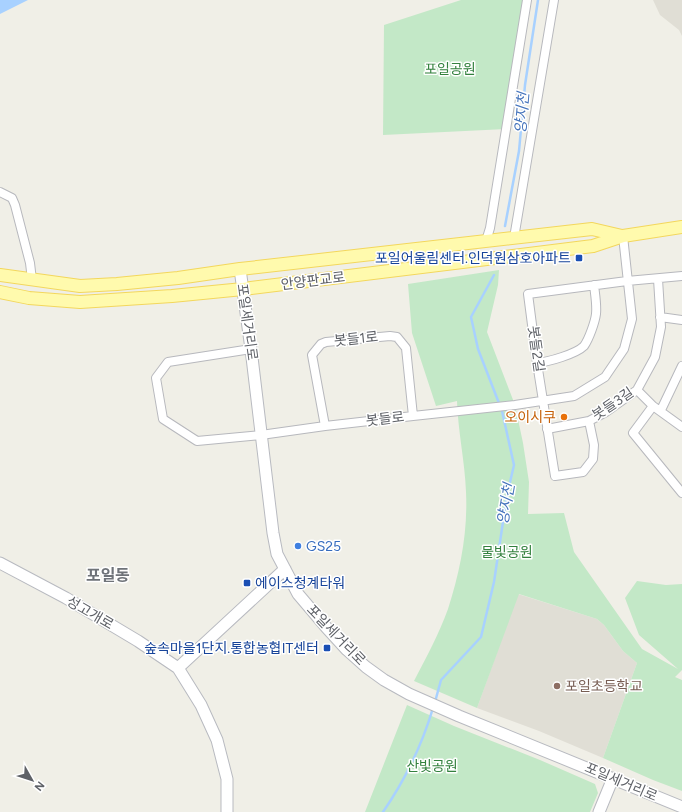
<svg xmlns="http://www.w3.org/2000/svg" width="682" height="812" font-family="Figtree,'Noto Sans KR',sans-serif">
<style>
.education{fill:#e0ded5}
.green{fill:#c3e8c7}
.water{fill:#a8d1ff}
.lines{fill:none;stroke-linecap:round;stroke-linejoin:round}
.stream{stroke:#a8d1ff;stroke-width:2.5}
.street-casing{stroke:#b7b8bd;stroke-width:10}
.secondary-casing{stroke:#b8bac0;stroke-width:13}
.primary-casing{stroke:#f3d75d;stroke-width:14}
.street{stroke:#fff;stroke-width:8}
.secondary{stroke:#fff;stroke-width:11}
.primary{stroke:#fffaad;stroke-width:12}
.transit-dot{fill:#1a4fb4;stroke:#fff;stroke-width:1.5}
.food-dot{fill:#e8710a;stroke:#fff;stroke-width:1.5}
.shop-dot{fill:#3f7fe0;stroke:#fff;stroke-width:1.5}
.education-dot{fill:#8d6e63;stroke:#fff;stroke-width:1.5}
.labels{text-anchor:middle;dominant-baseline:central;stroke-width:3;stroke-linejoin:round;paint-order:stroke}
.park-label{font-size:14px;fill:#33813e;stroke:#fff}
.transit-label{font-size:14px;fill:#164399;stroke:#fff;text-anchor:end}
.street-label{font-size:14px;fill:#5e6167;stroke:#fff}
.food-label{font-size:14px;fill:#c56008;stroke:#fff;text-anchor:end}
.shop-label{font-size:14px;fill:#366cbe;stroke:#fff;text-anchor:start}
.education-label{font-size:14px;fill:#785e54;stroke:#fff;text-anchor:start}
.water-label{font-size:15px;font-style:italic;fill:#4574bc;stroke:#fff}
.quarter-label{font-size:16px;font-weight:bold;fill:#6f7379;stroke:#fff}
</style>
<rect width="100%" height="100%" fill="#f0efe7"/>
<path class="education" d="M653,0H682V36L679,30L660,15Z
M518,594L597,619L604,625L623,651L637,663L603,758L539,731L477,708Z"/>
<path class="green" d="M461,0H525L506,129L383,135L384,25Z
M499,270L498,285L487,332L515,405L523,443L529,482L528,514L564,513L574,552L642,649L678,669L639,635L625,598L637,581L666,585L682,584V670L675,677L682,680V791L653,780L603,758L637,663L623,651L604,625L597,619L519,594L477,708L414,681C426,658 439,634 448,609C460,572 468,532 466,492C465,462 458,432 457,401L436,406L412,333L408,284Z
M407,705L454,726L540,760L595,784L598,793L590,812H365Z"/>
<path class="water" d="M0,0H28L0,14Z"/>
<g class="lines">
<path class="stream" d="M505,226L519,151L525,85L538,0
M435,702L441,680L481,637L494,582L507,495L514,465L502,411L478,349L471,317L494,275
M383,812C405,780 422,745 433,708"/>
<defs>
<path id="street" d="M0,192L12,198L15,205L30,263L32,280
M514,238L554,0
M486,241L490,228L527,0
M660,317L682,320
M251,349L168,362L156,378L163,419L197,441L261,435L325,426L413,416L515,405L574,396L605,377L624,349L632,319L623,236
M537,363C548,362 576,354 584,346C589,339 595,322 596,314C597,305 595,294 594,285
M637,390L653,406L682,427
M653,406L633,433L682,493
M661,410L682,366
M589,421L594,445L593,459L583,472L555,476L537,363L528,294L627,281L682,276
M325,426L312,355L321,344L326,342L390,336L397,337L406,348L413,416
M547,429L589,421L606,412L637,390L655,357L661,327L658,279"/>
<path id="secondary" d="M240,269L251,349L273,533L277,554L298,594L326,627L347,650L366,667L384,680L409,694L459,716L682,807
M0,563L66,598L138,641L178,668L201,705L217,740L227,779V812
M178,668L285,569
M599,812L613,778"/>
<path id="primary" d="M0,275L80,286L117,284L178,278L240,269L592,229L622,236
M0,292L29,298L80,302L172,296L243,289L593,246L623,236L682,227"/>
</defs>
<use href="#street" class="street-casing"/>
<use href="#secondary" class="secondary-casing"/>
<use href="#primary" class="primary-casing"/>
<use href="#street" class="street"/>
<use href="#secondary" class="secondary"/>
<use href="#primary" class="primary"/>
</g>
<g class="transit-dot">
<rect x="575" y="254" width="8" height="8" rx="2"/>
<rect x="243" y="579" width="8" height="8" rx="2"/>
<rect x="323" y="644" width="8" height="8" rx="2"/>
</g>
<circle class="food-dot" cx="564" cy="417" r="4"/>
<circle class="shop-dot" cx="298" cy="546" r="4"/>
<circle class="education-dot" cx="557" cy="686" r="4"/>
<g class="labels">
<g class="park-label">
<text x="450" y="69">포일공원</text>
<text x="507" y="552">물빛공원</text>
<text x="432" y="766">산빛공원</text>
</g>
<g class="transit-label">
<text x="571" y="258">포일어울림센터.인덕원삼호아파트</text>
<text x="255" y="583" text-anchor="start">에이스청계타워</text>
<text x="319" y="648">숲속마을1단지.통합농협IT센터</text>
</g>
<g class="street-label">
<text transform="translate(313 281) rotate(-7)">안양판교로</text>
<text transform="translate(247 322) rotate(82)">포일세거리로</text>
<text transform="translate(356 339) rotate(-6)">봇들1로</text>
<text transform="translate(536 349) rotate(82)">봇들2길</text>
<text transform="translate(613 404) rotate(-34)">봇들3길</text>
<text transform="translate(385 419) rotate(-7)">봇들로</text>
<text transform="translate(90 613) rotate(30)">성고개로</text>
<text transform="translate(336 635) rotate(46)">포일세거리로</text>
<text transform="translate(621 782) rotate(23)">포일세거리로</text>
</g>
<g class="food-label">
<text x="556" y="417">오이시쿠</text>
</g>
<g class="shop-label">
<text x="306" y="546">GS25</text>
</g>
<g class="education-label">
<text x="565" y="686">포일초등학교</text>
</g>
<g class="water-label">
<text transform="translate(522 113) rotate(-85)">양지천</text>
<text transform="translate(506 504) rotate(-80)">양지천</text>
</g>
<g class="quarter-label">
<text x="108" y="575">포일동</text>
</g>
</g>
<g transform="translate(32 780) rotate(129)" stroke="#ffffff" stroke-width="3" paint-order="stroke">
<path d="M0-3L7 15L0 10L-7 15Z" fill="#5e6167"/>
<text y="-6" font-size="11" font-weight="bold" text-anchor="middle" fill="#5e6167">N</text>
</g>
</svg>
